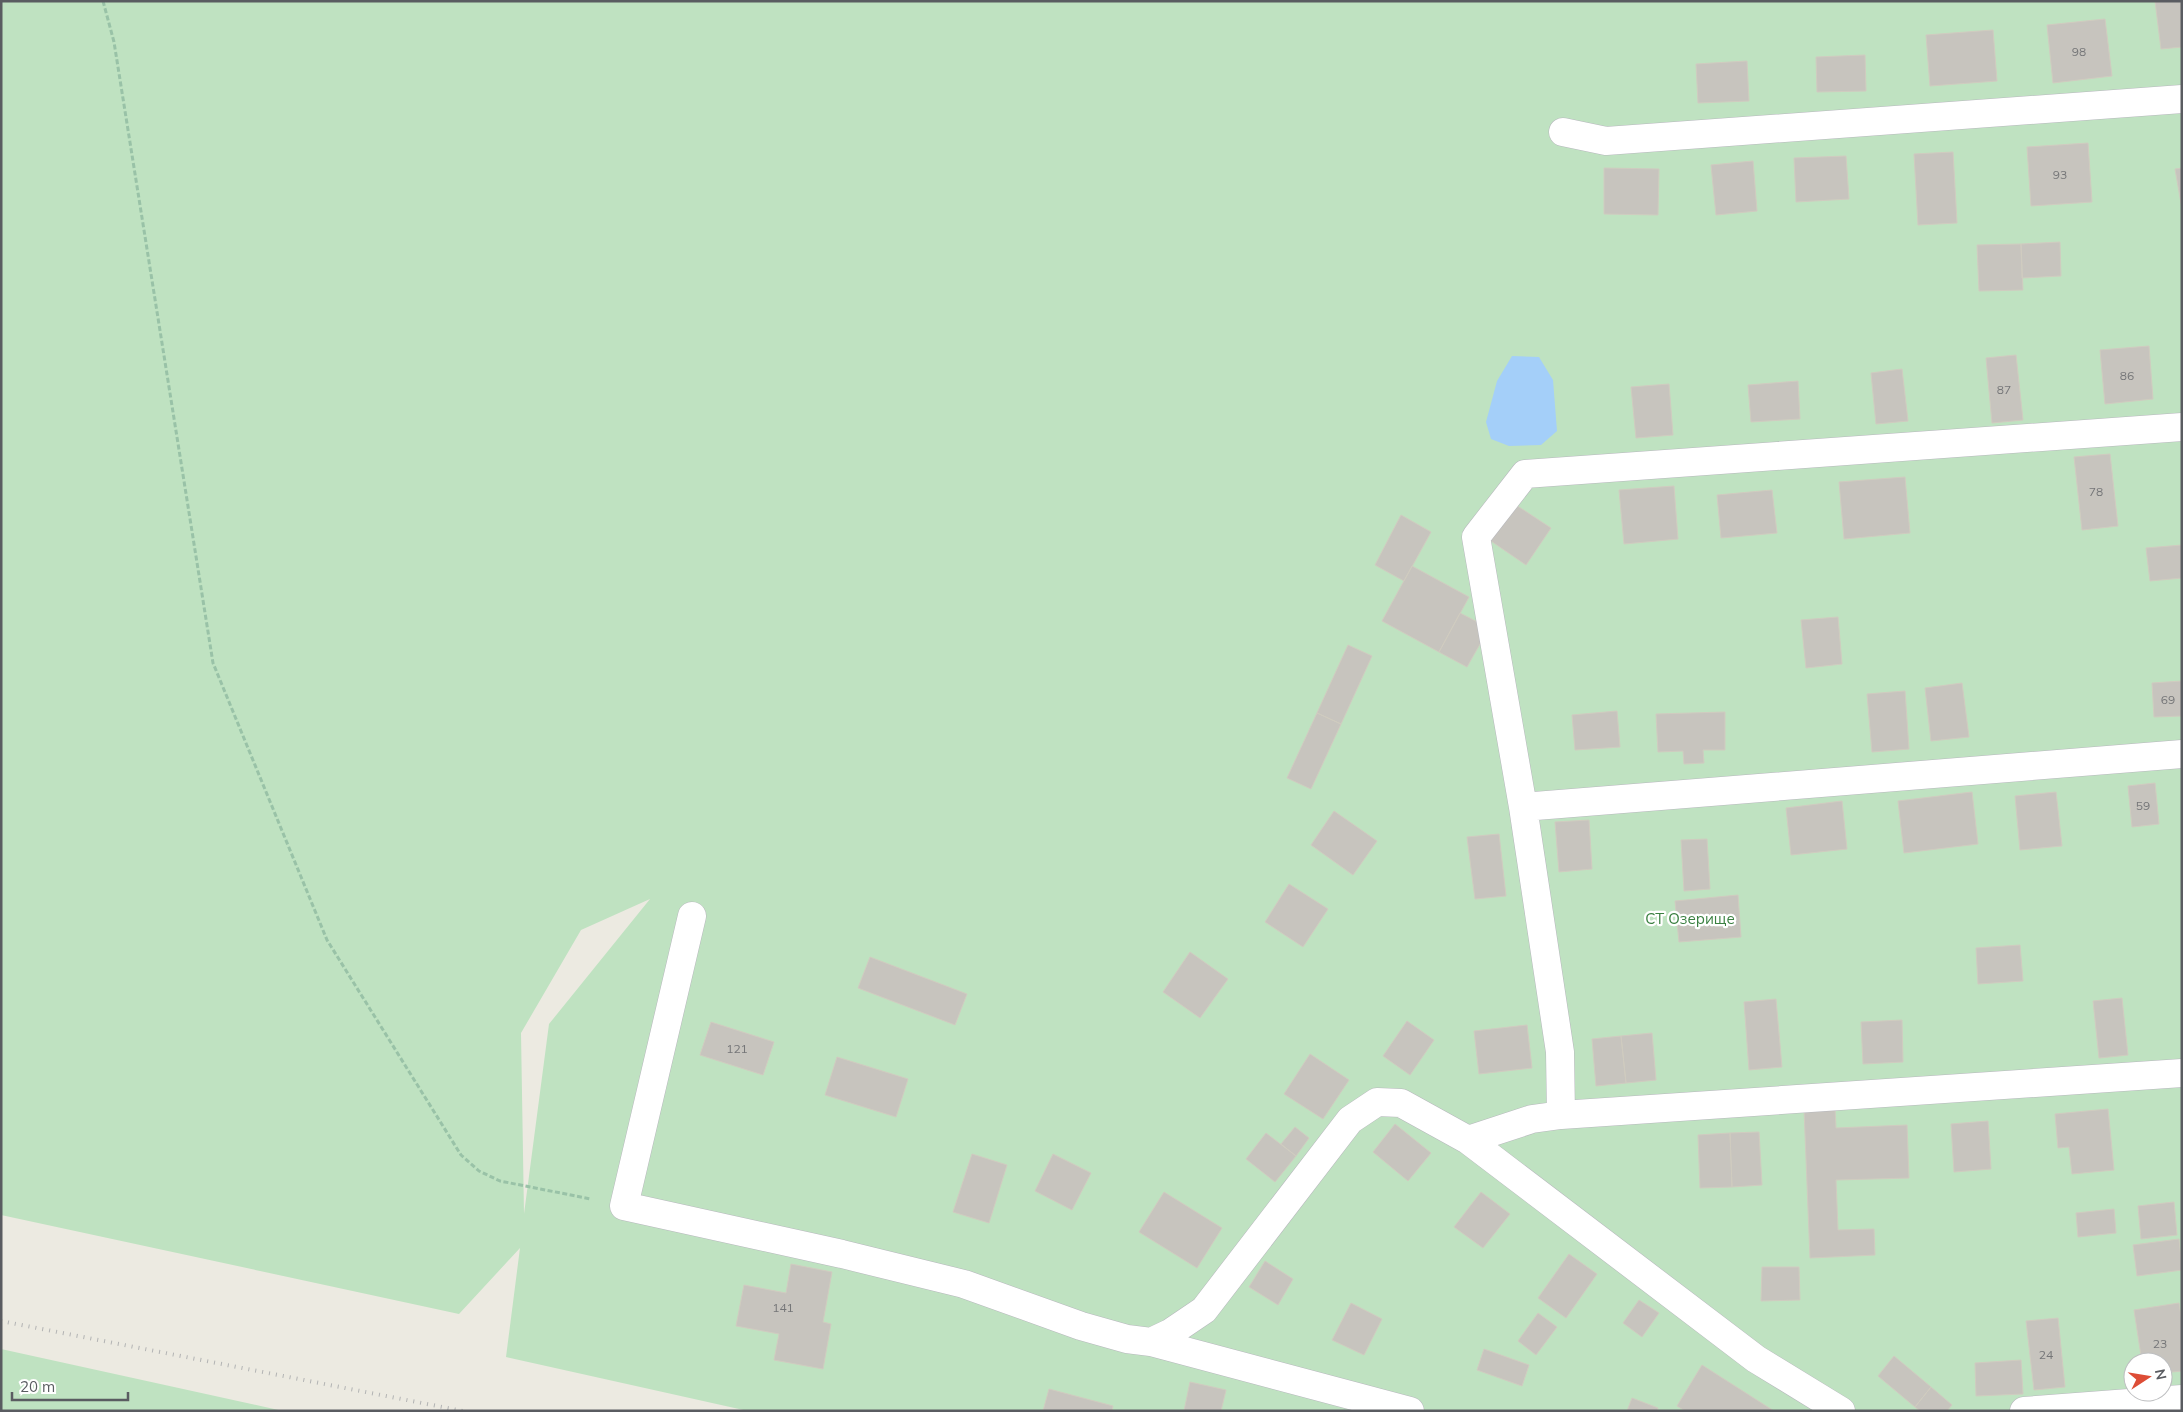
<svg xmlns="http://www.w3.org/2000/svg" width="2183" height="1412" font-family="Mulish,sans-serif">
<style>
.green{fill:#bfe2c1;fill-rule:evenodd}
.water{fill:#a4cff9}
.building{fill:#c7c4be;stroke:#d0ccc0}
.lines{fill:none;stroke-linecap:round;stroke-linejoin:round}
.minor-casing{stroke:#b7b8bd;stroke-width:29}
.path{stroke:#99c2a7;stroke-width:3;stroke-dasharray:5 2.5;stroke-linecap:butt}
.minor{stroke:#fff;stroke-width:28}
.rail{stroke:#b2b3b3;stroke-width:4;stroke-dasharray:1 6;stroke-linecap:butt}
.labels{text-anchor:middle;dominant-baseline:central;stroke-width:4.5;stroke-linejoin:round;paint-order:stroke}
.number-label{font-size:12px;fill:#757678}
.park-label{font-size:15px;fill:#3a8041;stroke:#fff}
</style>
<rect width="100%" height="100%" fill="#eceae1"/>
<path class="green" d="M1,1H2182V1411H748L506,1357L520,1248L459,1314L1,1215ZM650,899L549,1024L524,1214L521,1033L581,930ZM2133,1362H2163V1392H2133Z
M1,1349L283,1411H1Z"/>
<path class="water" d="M1512,356L1539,357L1553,380L1557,431L1541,445L1509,446L1491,439L1486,422L1497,381Z"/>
<path class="building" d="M2155,1H2182V47L2161,49Z
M2105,19L2112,76L2053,83L2047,25Z
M1993,30L1997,81L1930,86L1926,35Z
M1865,55L1866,91L1817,92L1816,57Z
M1747,61L1749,101L1698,103L1696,64Z
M2088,143L2092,202L2031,206L2027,147Z
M1953,152L1957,223L1918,225L1914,154Z
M1846,156L1849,199L1796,202L1794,158Z
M1753,161L1757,211L1716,215L1711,165Z
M1604,168L1659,169L1658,215L1604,214Z
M2182,168V209L2175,169Z
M2060,242L2061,276L2022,278L2021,244Z
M2021,244L2023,290L1979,291L1977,245Z
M2149,346L2153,399L2105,404L2100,350Z
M2016,355L2023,420L1992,423L1986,358Z
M1902,369L1908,421L1876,424L1871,373Z
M1798,381L1800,419L1751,422L1748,385Z
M1669,384L1673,435L1636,438L1631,387Z
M2110,454L2118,526L2082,530L2074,457Z
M1905,477L1910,533L1844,539L1839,482Z
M1674,486L1678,539L1624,544L1619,490Z
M1772,490L1777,533L1721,538L1717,495Z
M1516,505L1551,528L1526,565L1491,541Z
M1401,515L1431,532L1404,581L1375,565Z
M2182,545V578L2150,581L2146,548Z
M1412,566L1469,597L1439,652L1382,621Z
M1460,613L1489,628L1467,667L1439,652Z
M1838,617L1842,664L1806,668L1801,620Z
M1348,645L1372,656L1341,724L1317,713Z
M2182,681V716L2154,717L2152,683Z
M1962,683L1969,737L1931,741L1925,688Z
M1905,691L1909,749L1872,752L1867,694Z
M1617,711L1620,747L1575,750L1572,715Z
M1725,712V750H1703L1704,763L1684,764L1683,751L1658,752L1656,714Z
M1317,713L1341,724L1311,789L1287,778Z
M2155,783L2159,824L2132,827L2128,786Z
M1972,792L1978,844L1904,853L1898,801Z
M2056,792L2062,846L2020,850L2015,796Z
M1842,801L1847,849L1791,855L1786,808Z
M1334,811L1377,841L1353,875L1311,845Z
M1589,820L1592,869L1559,872L1555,822Z
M1499,834L1506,896L1475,899L1467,837Z
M1707,839L1710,889L1684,891L1681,840Z
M1289,884L1328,909L1303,947L1265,922Z
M1738,895L1741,937L1679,942L1675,901Z
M2020,945L2023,981L1978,984L1976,948Z
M1190,952L1228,979L1200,1018L1163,992Z
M870,957L967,994L955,1025L858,988Z
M2122,998L2128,1055L2099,1058L2093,1001Z
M1776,999L1782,1067L1749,1070L1744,1002Z
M1902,1020L1903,1062L1863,1064L1861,1022Z
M1407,1021L1434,1040L1410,1075L1383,1056Z
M711,1022L774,1042L763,1075L700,1055Z
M1527,1025L1532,1068L1479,1074L1474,1031Z
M1652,1033L1656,1080L1626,1083L1621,1036Z
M1621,1036L1626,1083L1596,1086L1592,1039Z
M1310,1054L1349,1080L1323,1119L1284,1094Z
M837,1057L908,1079L896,1117L825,1095Z
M1835,1108L1836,1128L1907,1125L1909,1178L1836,1180L1838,1230L1874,1229L1875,1255L1810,1258L1804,1109Z
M2108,1109L2114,1170L2072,1174L2069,1147L2058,1148L2055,1114Z
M1988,1121L1991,1169L1954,1172L1951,1124Z
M1395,1124L1431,1153L1408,1181L1373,1152Z
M1295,1127L1309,1138L1296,1156L1281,1144Z
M1759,1132L1762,1185L1732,1187L1730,1133Z
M1266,1133L1296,1156L1275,1182L1246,1159Z
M1730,1133L1732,1187L1700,1188L1698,1135Z
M972,1154L1007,1165L989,1223L953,1212Z
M1053,1154L1091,1173L1072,1210L1035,1191Z
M1164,1192L1222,1228L1197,1268L1139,1232Z
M1481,1192L1510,1214L1483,1248L1454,1227Z
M2174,1202L2177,1235L2141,1239L2138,1206Z
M2114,1209L2116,1233L2078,1237L2076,1213Z
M2179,1239L2182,1270L2137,1276L2133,1245Z
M1569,1254L1597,1274L1566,1318L1538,1298Z
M1265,1261L1293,1279L1278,1305L1249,1287Z
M791,1264L832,1272L823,1322L831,1324L823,1369L774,1360L779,1334L736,1326L744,1285L786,1293Z
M1762,1267H1799L1800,1300L1761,1301Z
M1639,1300L1659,1313L1642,1337L1623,1323Z
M1351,1303L1382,1319L1364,1355L1332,1340Z
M2179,1303L2182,1323V1371L2163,1373V1362H2142L2134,1310Z
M1538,1313L1557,1327L1536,1355L1518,1341Z
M2058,1318L2065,1387L2034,1390L2026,1321Z
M1484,1349L1529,1365L1522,1386L1477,1370Z
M1894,1356L1931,1387L1915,1407L1878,1376Z
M2021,1360L2023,1394L1976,1396L1975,1363Z
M1702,1365L1774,1411H1685L1677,1406Z
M1190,1382L1226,1390L1221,1411H1184Z
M1931,1387L1952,1405L1947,1411H1920L1915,1407Z
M1049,1389L1113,1406L1112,1411H1043Z
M1632,1398L1658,1408L1657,1411H1627Z"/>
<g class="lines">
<defs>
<path id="minor" d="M1563,132L1606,141L2182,99
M1523,807L2182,754
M692,916L624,1206L842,1254L964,1284L1081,1326L1127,1339L1151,1342L1170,1333L1204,1310L1350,1120L1377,1102L1401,1103L1468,1140L1532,1119L1561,1115L2182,1073
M1561,1115L1560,1052L1523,807L1476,537L1525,474L2182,427
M1468,1140L1756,1359L1841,1411
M1151,1342L1410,1411
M2024,1411L2182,1399"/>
</defs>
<use href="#minor" class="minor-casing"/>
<path class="path" d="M103,1L114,42L213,663L327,940L461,1155L479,1171L500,1181L591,1199"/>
<use href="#minor" class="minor"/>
<path class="rail" d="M1,1321L463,1411"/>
</g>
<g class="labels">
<g class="number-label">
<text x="2079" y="51">98</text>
<text x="2060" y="174">93</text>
<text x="2127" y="375">86</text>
<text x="2004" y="389">87</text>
<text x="2096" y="491">78</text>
<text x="2168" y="699">69</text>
<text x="2143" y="805">59</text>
<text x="737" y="1048">121</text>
<text x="783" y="1307">141</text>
<text x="2160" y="1343">23</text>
<text x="2046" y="1354">24</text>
</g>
<g class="park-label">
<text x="1690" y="918">СТ Озерище</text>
</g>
</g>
<rect width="2183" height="1412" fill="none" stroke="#5a5c61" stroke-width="5"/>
<g transform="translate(2148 1377) rotate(78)"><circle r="24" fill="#ffffff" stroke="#bdbec0"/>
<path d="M0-4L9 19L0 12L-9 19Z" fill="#dd4d36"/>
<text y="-8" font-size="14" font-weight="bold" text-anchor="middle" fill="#5a5c61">N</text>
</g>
<path d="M12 1392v8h116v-8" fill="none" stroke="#5a5c61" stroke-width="2.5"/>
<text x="20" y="1392" font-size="15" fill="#5a5c61" stroke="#ffffff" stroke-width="4" paint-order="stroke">20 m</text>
</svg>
